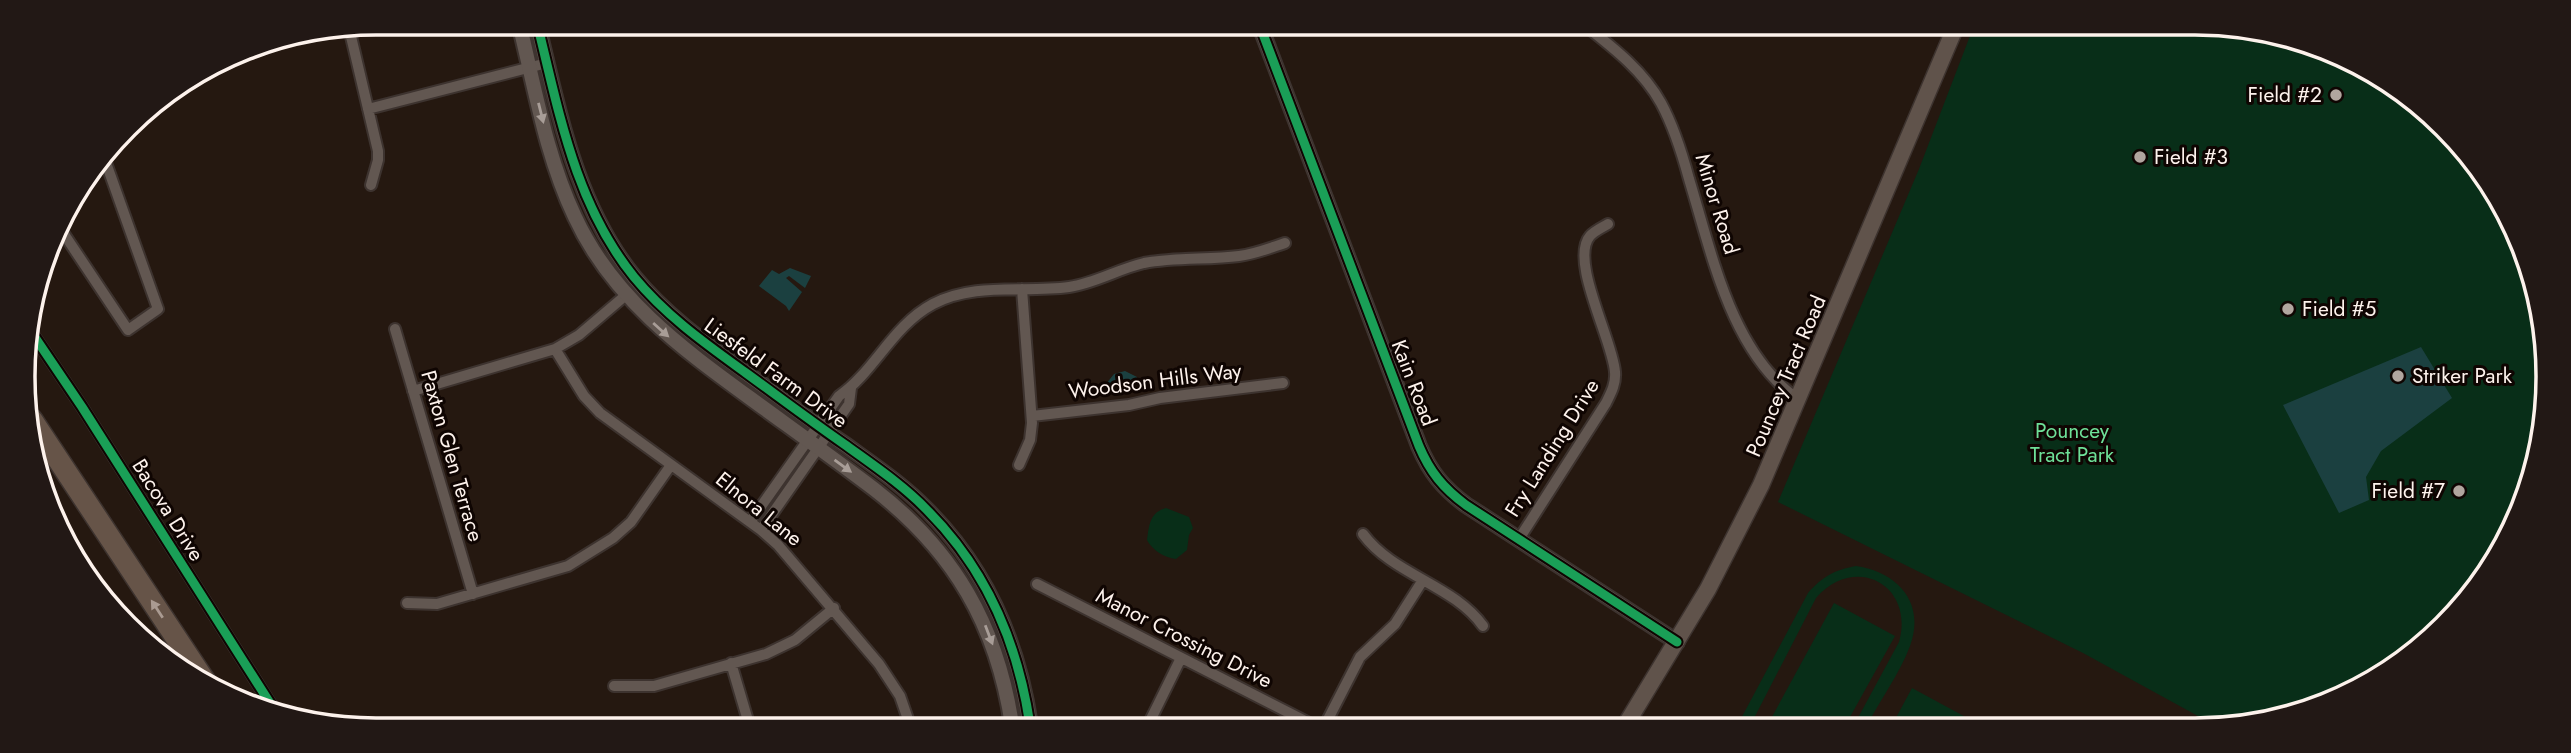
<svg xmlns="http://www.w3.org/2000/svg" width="2571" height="753" font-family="Jost,sans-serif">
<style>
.green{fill:#082e18}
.water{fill:#1b4040}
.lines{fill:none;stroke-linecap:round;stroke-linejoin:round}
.minor-casing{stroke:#3d332f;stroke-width:14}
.tertiary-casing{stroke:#3d332f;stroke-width:18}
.secondary-casing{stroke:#3d332f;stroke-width:19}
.motorway-casing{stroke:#3d332f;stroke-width:24}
.minor{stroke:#625751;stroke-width:10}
.tertiary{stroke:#625751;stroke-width:14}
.secondary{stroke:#60534b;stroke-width:16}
.motorway{stroke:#665448;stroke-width:21}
.cycleway-casing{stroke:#0f0502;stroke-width:13}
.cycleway{stroke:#1a9f57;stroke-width:9}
.oneway{fill:#a89d97}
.oneway2{fill:#aa9b92}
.poi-dot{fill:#b1a69f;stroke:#0f0502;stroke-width:2.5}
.labels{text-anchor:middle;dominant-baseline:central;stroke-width:6;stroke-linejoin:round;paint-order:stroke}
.poi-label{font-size:21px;fill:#fdf2ec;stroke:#0f0502;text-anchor:start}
.street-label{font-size:21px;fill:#fdf2ec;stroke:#0f0502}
.park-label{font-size:21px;fill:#6ee098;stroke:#0f0502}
.rim{fill:none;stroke:#fdf2ec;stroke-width:3.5}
</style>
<rect width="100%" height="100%" fill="#251810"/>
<path class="green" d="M1973,28L2263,29L2391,82L2488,180L2541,307L2542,445L2512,533L2444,627L2351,694L2240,727H2218L2083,653L1778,502L1919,169Z
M1166,508L1189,517L1193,528L1189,535L1187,550L1176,559C1165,558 1152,550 1147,540C1149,525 1150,512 1166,508Z
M1856,566C1897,572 1926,602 1910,646C1900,673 1880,700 1866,727H1853L1899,642C1915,585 1855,553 1816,598L1750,726H1737L1808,593C1822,577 1834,570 1856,566Z
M1834,603L1895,636L1845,726H1767Z
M1912,688L1984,727H1891Z"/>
<path class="water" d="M790,268L811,276L805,288L789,276L786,278L802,292L789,311L786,306L759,286L772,270L779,274Z
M2421,347L2452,398L2381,451L2366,477L2369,500L2339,513L2283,405Z
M1125,371L1137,377L1138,382L1107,387L1106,384L1114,374Z"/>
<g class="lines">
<defs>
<path id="minor" d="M1587,27C1615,49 1644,72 1661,103C1674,127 1682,153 1689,179C1712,254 1731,353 1799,400
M349,28L378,151V160L371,185
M368,109L547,63
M58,225L128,330L158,309L105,160
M395,329L473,594
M30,330L82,407L275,711
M555,349L584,396L600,413L761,530L778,545L879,664L900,696L910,725
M413,391L555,349L579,335L626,295
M1032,416L1129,405L1160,398L1283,383
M1019,465L1030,440L1032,423L1022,289
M750,522L839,396C875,371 892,326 933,304C974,282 1024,293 1069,287C1096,283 1118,269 1144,263C1176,257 1208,260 1239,256C1255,254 1270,248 1285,243
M761,530L849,404L851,388
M1363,534C1393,575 1454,585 1483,626
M1519,539L1606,403C1611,393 1616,384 1615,372C1613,341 1569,260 1590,236C1594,231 1603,227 1608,224
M1037,584L1313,725
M407,603L437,604L568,566L613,538L631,522L671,465
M731,663L749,724
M614,686H654L766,654L795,640L834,608
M1148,725L1181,658
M1325,725L1360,657L1395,624L1423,580"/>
<path id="tertiary" d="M519,23C535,88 546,156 575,217C612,297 680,347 750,398C791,428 833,458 874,489C954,551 997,625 1012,725
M537,23C559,112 575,204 634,277C666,316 706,344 746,373C779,397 811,421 844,444C873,465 903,485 927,510C986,569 1018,644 1030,725
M1260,26L1419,446C1430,472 1443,488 1466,505L1677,642"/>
<path id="secondary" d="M1625,726L1708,589L1761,485L1955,28"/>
<path id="motorway" d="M32,420L208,686"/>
</defs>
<use href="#minor" class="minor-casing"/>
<use href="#tertiary" class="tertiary-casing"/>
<use href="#secondary" class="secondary-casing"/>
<use href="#motorway" class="motorway-casing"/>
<use href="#minor" class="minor"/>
<use href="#tertiary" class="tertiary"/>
<use href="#secondary" class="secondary"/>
<use href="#motorway" class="motorway"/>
<defs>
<path id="cycleway" d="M537,23C559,112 575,204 634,277C666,316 706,344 746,373C779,397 811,421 844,444C873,465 903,485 927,510C986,569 1018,644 1030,725
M1260,26L1419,446C1430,472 1443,488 1466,505L1677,642
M30,330L82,407L275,711"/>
</defs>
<use href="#cycleway" class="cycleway-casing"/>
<use href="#cycleway" class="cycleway"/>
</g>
<defs><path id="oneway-solid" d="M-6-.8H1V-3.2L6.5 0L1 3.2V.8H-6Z" transform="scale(1.75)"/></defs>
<g class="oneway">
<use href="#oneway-solid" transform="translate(541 113) rotate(76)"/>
<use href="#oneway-solid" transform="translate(661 330) rotate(42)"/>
<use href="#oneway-solid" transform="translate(843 466) rotate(36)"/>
<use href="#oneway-solid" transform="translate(989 635) rotate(69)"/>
</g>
<use class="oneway2" href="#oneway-solid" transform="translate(157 609) rotate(-123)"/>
<g class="poi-dot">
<circle cx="2336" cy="95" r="7"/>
<circle cx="2140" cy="157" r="7"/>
<circle cx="2288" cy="309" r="7"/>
<circle cx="2398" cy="376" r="7"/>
<circle cx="2459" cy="491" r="7"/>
</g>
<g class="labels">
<g class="poi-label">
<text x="2322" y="95" text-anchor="end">Field #2</text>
<text x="2154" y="157">Field #3</text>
<text x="2302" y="309">Field #5</text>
<text x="2412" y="376">Striker Park</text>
<text x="2445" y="491" text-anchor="end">Field #7</text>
</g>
<g class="street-label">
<text transform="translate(1717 204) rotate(73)">Minor Road</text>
<text transform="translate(776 373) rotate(36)">Liesfeld Farm Drive</text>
<text transform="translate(1786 376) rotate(-67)">Pouncey Tract Road</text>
<text transform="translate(1155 381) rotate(-7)">Woodson Hills Way</text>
<text transform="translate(1414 383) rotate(69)">Kain Road</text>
<text transform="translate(1552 448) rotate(-58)">Fry Landing Drive</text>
<text transform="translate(452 456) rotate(74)">Paxton Glen Terrace</text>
<text transform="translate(759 509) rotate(39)">Elnora Lane</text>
<text transform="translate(168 510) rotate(58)">Bacova Drive</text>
<text transform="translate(1184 638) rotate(27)">Manor Crossing Drive</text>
</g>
<g class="park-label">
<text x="2072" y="431">Pouncey<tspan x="2072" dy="24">Tract Park</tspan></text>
</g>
</g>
<path d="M0 0H2571V753H0ZM376 35H2195A341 341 0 0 1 2536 376V377A341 341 0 0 1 2195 718H376A341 341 0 0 1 35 377V376A341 341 0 0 1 376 35Z" fill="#221815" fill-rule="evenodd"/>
<path class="rim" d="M376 35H2195A341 341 0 0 1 2536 376V377A341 341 0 0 1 2195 718H376A341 341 0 0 1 35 377V376A341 341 0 0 1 376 35Z"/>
</svg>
